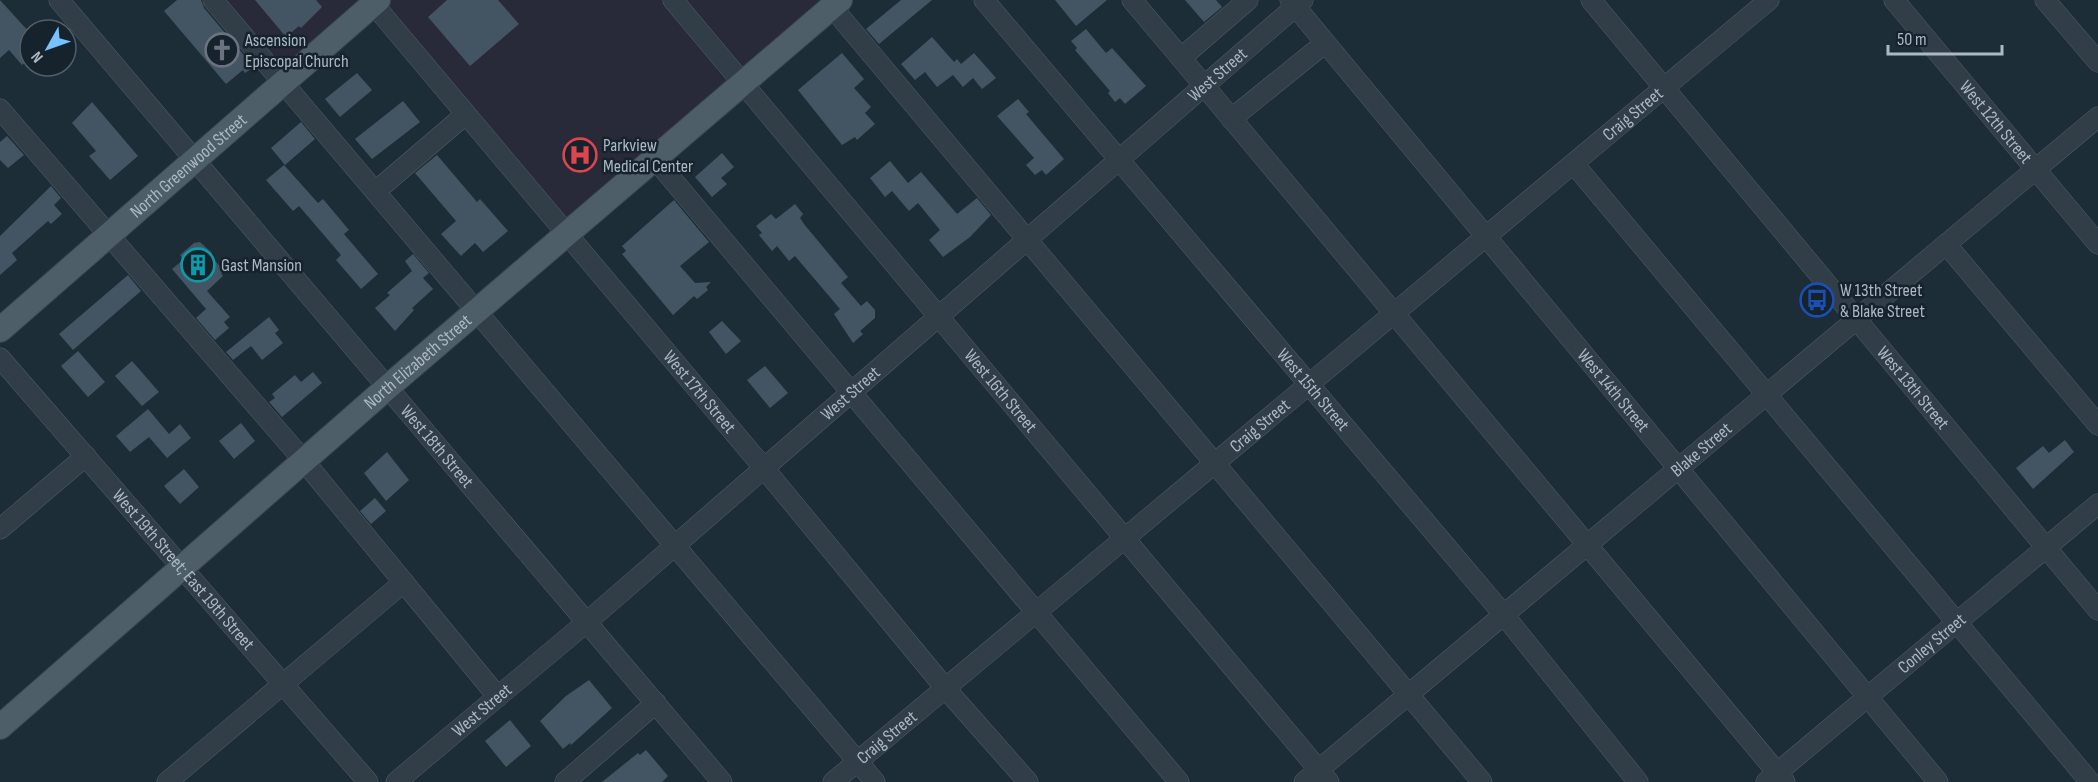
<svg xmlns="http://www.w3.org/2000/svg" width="2098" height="782" font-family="'Sofia Sans Condensed',sans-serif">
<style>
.medical{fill:#292a39}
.building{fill:#435562}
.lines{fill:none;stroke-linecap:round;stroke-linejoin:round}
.minor-casing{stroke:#4f5c66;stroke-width:21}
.major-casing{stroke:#3b4751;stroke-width:26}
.minor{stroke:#313e48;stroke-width:20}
.major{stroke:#4e5e69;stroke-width:24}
.labels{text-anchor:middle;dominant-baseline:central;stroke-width:5;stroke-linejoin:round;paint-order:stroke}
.poi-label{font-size:18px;fill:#abb9c5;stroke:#17232c;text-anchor:start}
.street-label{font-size:18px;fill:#abb9c5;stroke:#17232c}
</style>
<rect width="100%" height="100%" fill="#1d2d38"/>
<path class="medical" d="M213,0H840L567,236L374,4L284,82Z"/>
<path class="building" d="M0,0L30,33V58L22,65L9,50L0,58Z
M177,0H201L204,8L254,67L245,73L243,70L226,84L164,11Z
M255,0H316L322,7L301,28L299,26L286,37Z
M447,0H498L519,24L470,66L428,17Z
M901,0H932L879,44L866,29Z
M1055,0H1107L1076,26Z
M1185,0H1216L1222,7L1204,22Z
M1086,29L1106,53L1112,48L1146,86L1125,104L1120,98L1115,102L1108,93L1110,91L1075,50L1077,48L1071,41Z
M932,37L954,62L957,59L961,64L974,53L996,78L982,89L973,78L963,87L953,75L937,87L925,72L915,80L901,64Z
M842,53L864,79L854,88L871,107L865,113L875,124L857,140L855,137L842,145L798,90Z
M357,73L372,90L340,117L325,99Z
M1018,99L1029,112L1026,114L1064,159L1046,175L1042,170L1035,175L1026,165L1034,158L997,116Z
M403,101L420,122L372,159L355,139Z
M92,102L138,156L110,180L89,156L96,151L72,123Z
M301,122L315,139L285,165L271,148Z
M7,136L24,155L8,168L0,160V142Z
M722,153L734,167L721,178L727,184L712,197L695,177Z
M437,155L477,202L480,199L508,231L483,252L475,243L461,256L441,234L456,221L415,173Z
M890,161L908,183L921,172L957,214L977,198L991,215L970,237L943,257L929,240L940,230L918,203L909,211L892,191L885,197L870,178Z
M284,165L318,203L323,199L349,230L344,234L378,274L361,289L336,260L341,255L299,206L293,211L266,180Z
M51,186L61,198L54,205L62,214L51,224L48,221L12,253L17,260L0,275V236Z
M674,200L709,242L680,266L695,283L711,282L706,287L708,290L697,299L694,296L673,315L622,254L626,251L622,246Z
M795,204L803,214L800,218L804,224L848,277L841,283L861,306L867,301L875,310V318L860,331L863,334L853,343L834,314L840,309L795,256L789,261L777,246L772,251L759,235L762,233L756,226L771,214L776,219Z
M200,242L212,253L210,255L224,271L221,273L223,276L207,291L230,317L224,322L229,328L215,340L196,318L206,309L172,269L183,260L180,255L194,243Z
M413,254L429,273L423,278L433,289L412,308L414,310L395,331L375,308L390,295L387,293L412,271L405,261Z
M128,275L141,291L73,350L59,334Z
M269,317L279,330L275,333L283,343L262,360L251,346L233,360L226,352Z
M722,321L741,341L726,354L709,332Z
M78,351L105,382L88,397L61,366Z
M132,361L159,392L142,406L115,376Z
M765,366L788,393L770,408L747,380Z
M313,372L322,383L282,417L269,402L275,398L272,394L295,375L301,382Z
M148,409L169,434L180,424L191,438L167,458L149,437L130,452L116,436Z
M241,423L255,441L234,459L219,441Z
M2065,440L2074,452L2033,489L2016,468L2043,446L2049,453Z
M387,452L409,480L386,501L364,473Z
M184,469L199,487L180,504L164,486Z
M375,498L386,511L371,524L360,511Z
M589,680L612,708L571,745L570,743L563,749L540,721L566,696Z
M510,720L531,746L506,767L485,741Z
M646,750L668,776L662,782H602L638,753L640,755Z"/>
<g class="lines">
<defs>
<g id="minor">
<path id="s1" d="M59,0L722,782"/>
<path d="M213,0L875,782"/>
<path id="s2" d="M370,0L763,467L946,689L1028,782"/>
<path id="s3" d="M673,0L1329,782"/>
<path id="s4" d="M984,0L1504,615L1638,782"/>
<path d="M1132,0L1181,58"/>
<path d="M1248,0L1181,58L1785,782"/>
<path id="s5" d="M1290,0L1938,782"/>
<path id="s6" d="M1591,0L2098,610"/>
<path id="s7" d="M1894,0L2098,244"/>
<path d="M2045,0L2098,62"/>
<path d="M832,7L1482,782"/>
<path d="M0,109L304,461L498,697"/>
<path d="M1231,119L1325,43"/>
<path d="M655,159L1179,782"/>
<path d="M1574,164L2090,782"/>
<path d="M376,191L466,114"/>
<path d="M1946,244L2098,425"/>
<path id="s8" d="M0,358L368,782"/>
<path d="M0,529L86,456"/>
<path d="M167,782L404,582"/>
<path id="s9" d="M396,782L588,621L1303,0"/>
<path d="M565,782L656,703"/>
<path id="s10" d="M833,782L1769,0"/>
<path id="s11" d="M1304,782L2098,117"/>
<path id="s12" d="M1766,782L2098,504"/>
</g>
<g id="major">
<path id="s13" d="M0,330L378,0"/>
<path id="s14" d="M0,727L389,386L840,0"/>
</g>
</defs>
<use href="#minor" class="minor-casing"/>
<use href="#major" class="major-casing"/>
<use href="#minor" class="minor"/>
<use href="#major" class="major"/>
</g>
<defs>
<symbol id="church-ring" viewBox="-11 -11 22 22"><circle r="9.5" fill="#17232c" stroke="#6b7280" stroke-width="1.5"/><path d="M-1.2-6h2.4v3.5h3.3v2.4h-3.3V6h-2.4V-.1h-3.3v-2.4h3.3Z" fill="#6b7280"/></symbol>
<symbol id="hospital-ring" viewBox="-11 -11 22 22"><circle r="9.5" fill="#17232c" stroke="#e0444e" stroke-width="1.5"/><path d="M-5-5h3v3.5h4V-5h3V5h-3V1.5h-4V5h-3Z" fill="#e0444e"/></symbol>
<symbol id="building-ring" viewBox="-11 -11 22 22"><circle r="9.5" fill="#17232c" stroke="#0f9aa8" stroke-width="1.5"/><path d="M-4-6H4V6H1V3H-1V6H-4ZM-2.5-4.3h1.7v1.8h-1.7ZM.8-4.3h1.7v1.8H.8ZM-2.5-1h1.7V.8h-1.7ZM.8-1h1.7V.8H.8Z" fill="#0f9aa8"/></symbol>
<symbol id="bus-ring" viewBox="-11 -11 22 22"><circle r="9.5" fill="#17232c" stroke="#1a4fb4" stroke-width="1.5"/><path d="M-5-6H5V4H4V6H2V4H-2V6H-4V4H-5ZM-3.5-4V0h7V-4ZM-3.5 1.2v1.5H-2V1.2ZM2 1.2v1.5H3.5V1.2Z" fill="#1a4fb4"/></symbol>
</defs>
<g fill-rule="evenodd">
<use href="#church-ring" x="203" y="31" width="38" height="38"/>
<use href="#hospital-ring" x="561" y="136" width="38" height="38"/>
<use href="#building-ring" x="179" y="246" width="38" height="38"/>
<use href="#bus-ring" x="1798" y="281" width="38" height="38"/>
</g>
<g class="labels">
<g class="poi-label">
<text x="245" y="40">Ascension<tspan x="245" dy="21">Episcopal Church</tspan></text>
<text x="603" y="145">Parkview<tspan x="603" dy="21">Medical Center</tspan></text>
<text x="221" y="265">Gast Mansion</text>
<text x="1840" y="290">W 13th Street<tspan x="1840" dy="21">&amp; Blake Street</tspan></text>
</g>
<g class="street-label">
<text stroke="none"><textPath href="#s9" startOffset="1084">West Street</textPath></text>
<text stroke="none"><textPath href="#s10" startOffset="1042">Craig Street</textPath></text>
<text stroke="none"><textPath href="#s7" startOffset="159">West 12th Street</textPath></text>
<text stroke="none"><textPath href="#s13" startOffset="250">North Greenwood Street</textPath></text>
<text stroke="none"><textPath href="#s14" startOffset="555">North Elizabeth Street</textPath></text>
<text stroke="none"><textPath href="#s6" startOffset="504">West 13th Street</textPath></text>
<text stroke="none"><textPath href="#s4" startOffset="510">West 15th Street</textPath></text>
<text stroke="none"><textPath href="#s5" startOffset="507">West 14th Street</textPath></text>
<text stroke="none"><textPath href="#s2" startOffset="512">West 17th Street</textPath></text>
<text stroke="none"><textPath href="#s3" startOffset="510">West 16th Street</textPath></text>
<text stroke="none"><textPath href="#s9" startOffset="598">West Street</textPath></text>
<text stroke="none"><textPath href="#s10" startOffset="556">Craig Street</textPath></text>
<text stroke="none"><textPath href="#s1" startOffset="585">West 18th Street</textPath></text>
<text stroke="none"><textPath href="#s11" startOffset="518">Blake Street</textPath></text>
<text stroke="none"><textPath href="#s8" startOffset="280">West 19th Street; East 19th Street</textPath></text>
<text stroke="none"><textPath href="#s12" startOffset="216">Conley Street</textPath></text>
<text stroke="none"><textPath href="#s9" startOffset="112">West Street</textPath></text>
<text stroke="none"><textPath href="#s10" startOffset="70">Craig Street</textPath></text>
</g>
</g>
<g transform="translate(48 48) rotate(230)"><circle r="28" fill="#17232c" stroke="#525f69" stroke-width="1.5"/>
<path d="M0-4.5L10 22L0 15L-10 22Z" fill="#76c1ff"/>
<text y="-9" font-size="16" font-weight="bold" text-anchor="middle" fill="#abb9c5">N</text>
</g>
<path d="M1888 45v9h114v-9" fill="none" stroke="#abb9c5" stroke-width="3"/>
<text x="1897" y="45" font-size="18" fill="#abb9c5" stroke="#17232c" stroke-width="4.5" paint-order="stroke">50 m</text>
</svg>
